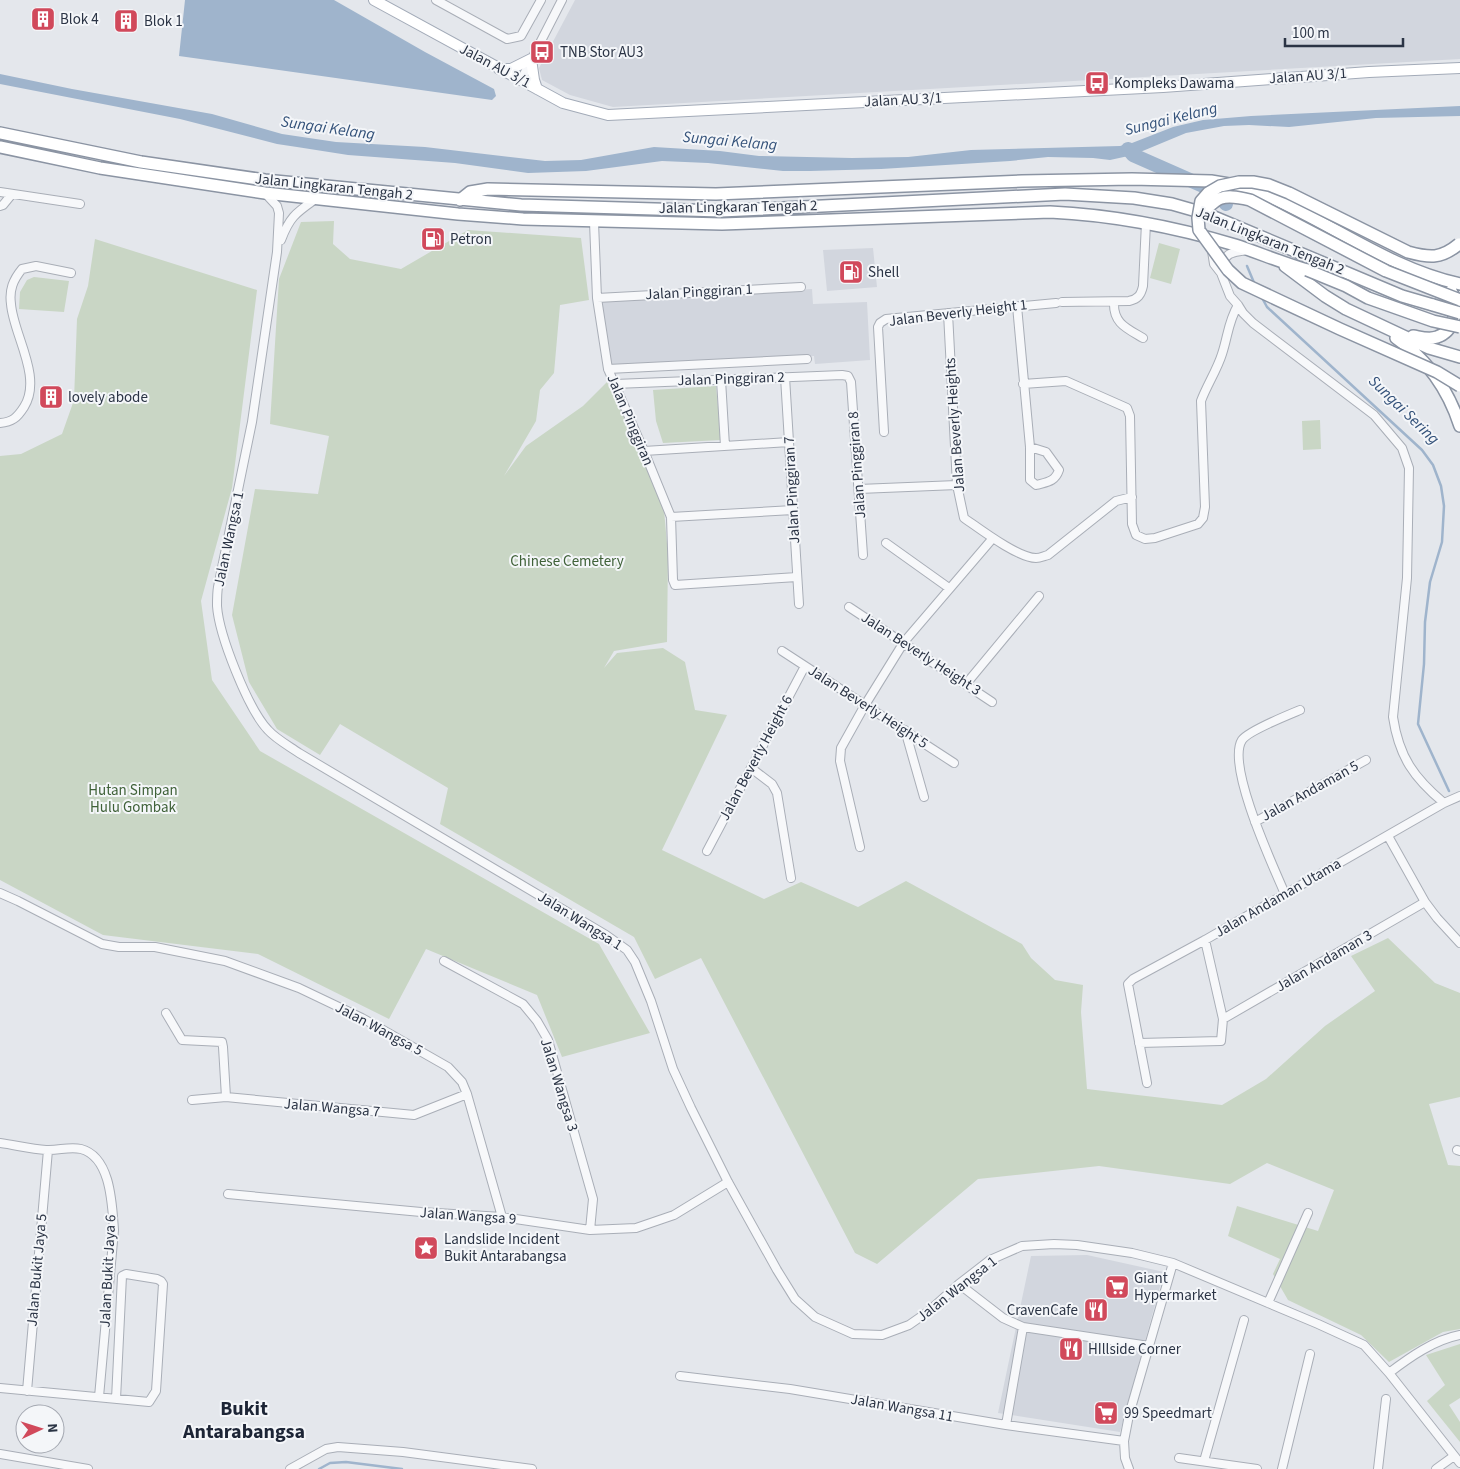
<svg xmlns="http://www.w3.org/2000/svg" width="1460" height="1469" font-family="'Source Sans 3',sans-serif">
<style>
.built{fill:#d2d6de}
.green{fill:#c9d6c5}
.water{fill:#9fb4cc}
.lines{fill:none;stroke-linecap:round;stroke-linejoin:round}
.stream{stroke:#9fb4cc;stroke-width:2.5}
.river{stroke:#9fb4cc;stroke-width:14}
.minor-casing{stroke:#a9aeb7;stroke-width:10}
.major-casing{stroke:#a3abb8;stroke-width:12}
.highway-casing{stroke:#8b94a3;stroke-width:14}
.minor{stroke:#f7f8fa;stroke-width:8}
.major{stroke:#fff;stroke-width:10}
.highway{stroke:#fff;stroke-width:11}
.highway-bridge-casing{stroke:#8b94a3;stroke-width:14;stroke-linecap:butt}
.highway-bridge{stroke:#fff;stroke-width:11}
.labels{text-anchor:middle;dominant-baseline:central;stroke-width:4;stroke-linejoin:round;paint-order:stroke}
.poi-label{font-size:15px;fill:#2b3445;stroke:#f4f6f9;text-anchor:start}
.street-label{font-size:15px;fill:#2b3445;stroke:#f4f6f9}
.park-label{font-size:15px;fill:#3f6138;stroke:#f4f6f9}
.water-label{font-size:16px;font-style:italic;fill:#34527a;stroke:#f4f6f9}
.district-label{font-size:20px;font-weight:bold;fill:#1d2536;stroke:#f4f6f9}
</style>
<rect width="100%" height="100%" fill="#e4e7ec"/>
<path class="built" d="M575,0H1460V59L613,107L570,95L542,80L539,68Z
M873,248L877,287L827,291L823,250Z
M812,289L813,304L867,302L870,360L815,364L814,356L610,366L601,301Z
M1087,1255L1164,1272L1120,1432L998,1413L1031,1256Z"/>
<path class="green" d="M334,221L333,244L350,259L401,269L468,230L581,238L589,300L560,305L554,373L540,390L536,421L504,476L526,446L583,406L607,382L645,460L664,510L668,555L667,642L614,651L604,668L617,653L663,648L685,662L695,710L727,715L662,850L764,899L801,882L858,907L906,881L1022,944L1031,958L1055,980L1083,985L1081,1012L1087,1089L1222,1105L1266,1079L1325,1026L1375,991L1351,956L1388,938L1435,983L1460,993V1097L1429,1104L1448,1165L1460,1166V1329L1443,1332L1389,1362L1361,1335L1288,1300L1273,1274L1280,1259L1228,1236L1237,1206L1318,1231L1334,1190L1267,1163L1230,1184L1099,1166L978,1179L877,1264L855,1253L701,958L655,979L634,937L440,824L448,788L340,724L320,755L277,729L249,682L232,615L255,489L318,494L329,436L270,424L279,279L301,222Z
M95,239L257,290L232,488L201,601L212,680L260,751L599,944L650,1033L562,1057L537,995L426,949L389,1019L258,954L103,935L0,880V456L21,454L62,434L74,400L77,319L88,286Z
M1159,243L1180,249L1171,284L1150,278Z
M34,277L69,281L64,312L19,309L20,292L27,280Z
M716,386L721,440L663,443L656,421L653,390Z
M1320,420L1321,449L1303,450L1302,421Z
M1460,1344V1398L1449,1405L1460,1422V1442L1427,1401L1445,1385L1426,1355Z"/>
<path class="water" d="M185,0H334L425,52L494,89L496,96L492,100L179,56Z
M0,74L72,89L212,114L282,134L336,142L425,147L545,161L581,160L654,147L720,151L759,156L852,158L908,157L971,150L1120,146L1132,143L1173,127L1203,120L1251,116L1460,106V116L1376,118L1289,127L1249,125L1224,126L1186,133L1133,155L1110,160L1093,158L1048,157L1010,161L881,169L810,171H783L708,163L662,161L586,171L528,173L455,163L348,155L297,147L277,144L180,119L0,84Z"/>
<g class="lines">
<path class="stream" d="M1247,266L1255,285
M1261,296L1267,307L1422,450L1433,465L1441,486L1444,506L1442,542L1430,582L1425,622L1424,664L1418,724L1449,791
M319,1469L330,1463L346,1462L402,1469"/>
<path class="river" d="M1128,149L1133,155L1217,192L1226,204"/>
<defs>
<path id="minor" d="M436,0L507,39L521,36L541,0
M521,80L562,0
M0,192L80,204
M265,193L277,206L279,213L277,252L252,422L218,587C217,593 217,600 217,606C219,635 248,709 268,730C276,739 289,746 299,753L606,935L627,950L635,962L651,1001L673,1069L691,1108L728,1182L777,1270L795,1299L815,1317L853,1334L882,1335L909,1325L929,1311L959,1284L990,1260L1022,1246L1054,1244L1077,1245L1132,1253L1173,1263L1318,1324L1364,1345L1389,1373L1460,1463
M0,206L3,205L12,194
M594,222L597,298L608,369L644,451L671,517L673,580L675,585L797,577
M281,240C290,216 296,213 317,198
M1222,265C1227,251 1233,253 1246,250
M597,298L801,287
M1062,302L1129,301C1138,299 1141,295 1143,286L1146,223
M1114,302C1113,323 1126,328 1143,338
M1238,305L1243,313L1253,323L1374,415L1402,448L1409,468L1407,578L1393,717C1399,757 1414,778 1444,803
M1017,306L1030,447V480L1036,485C1047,482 1055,482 1059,470L1046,452L1030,447
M948,313L957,485L964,518C980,529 1018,558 1036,558C1040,558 1044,556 1048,555L1116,501L1132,497
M608,369L807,359
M785,377L799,604
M721,380L725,446
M615,384L842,375L848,376L851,382L863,555
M1023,384L1066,381L1127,408L1130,416L1132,524L1136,535L1145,539L1155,538L1198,524L1203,518L1205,507L1201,401C1207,385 1217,370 1222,354C1228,336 1228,322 1238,305L1230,296L1221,273L1214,264L1212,251
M0,423C12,422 17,418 24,407C43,377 13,334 11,304C9,290 13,280 22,269L36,266L71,273
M884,432L878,327L880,323L886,319L1056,303
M644,451L789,442
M859,489L957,485
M671,517L793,510
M886,543L949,588
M849,607L992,702
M782,651L954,763
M966,684L1039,596
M905,730L924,797
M751,768L772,784L777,793L791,878
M1255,822L1366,760
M1388,836L1425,902L1437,918L1460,943
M860,847L840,761L841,748L865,705L904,642L993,538
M707,851L805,666
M0,893L18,901L102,944L119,947H155L225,961L299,988L362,1018L448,1067L462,1082L467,1094L502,1217
M1285,894C1273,866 1226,765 1242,740C1248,731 1288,715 1300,710
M444,961L523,1004L537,1021L548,1040L593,1199L590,1230
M166,1013L182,1040L222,1042L223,1047L226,1097
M1223,1019L1425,902
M1139,1043L1221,1041L1223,1019L1205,940
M1147,1083L1128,984L1133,979L1205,940L1444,803L1460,796
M192,1100L226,1097L414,1115L467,1094
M0,1143C15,1145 31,1149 46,1150C58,1151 69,1146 81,1149C111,1157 112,1204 114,1230L99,1397
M1457,1150L1460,1151
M228,1194L421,1212L502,1217L590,1230L636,1228L674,1215L728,1182
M959,1284L1003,1318L1023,1327L1149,1346
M1268,1303L1308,1213
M1389,1373C1410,1357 1434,1340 1460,1335
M680,1376L790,1389L1006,1425L1124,1441
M0,1388L149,1402L156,1391L163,1284L161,1281L157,1279L126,1274L122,1276L116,1399
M27,1391L48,1150
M1006,1425L1023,1327
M0,1454L88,1469
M1179,1458L1257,1469
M1204,1461L1244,1320
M290,1469L326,1449L338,1447L403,1452L532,1469
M1129,1469L1125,1458L1124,1441L1129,1415L1173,1263
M1282,1469L1310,1354
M1378,1469L1386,1399
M1436,1469L1454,1456"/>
<path id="major" d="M374,0L563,103L608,115L1163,87L1369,72L1460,68
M499,69H511L531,59L534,80L537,89"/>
<path id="highway" d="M0,133L141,162L265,180L521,205L721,211L1065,194L1134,198L1172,204L1207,214L1402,296L1433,305
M0,147L100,168L265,193L458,214L523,219L722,224L1050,212C1113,215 1175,227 1235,245C1259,253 1283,263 1307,270
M460,200L470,192L488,189L716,194L1022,181L1132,179L1211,181L1247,187L1270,197C1334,225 1391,269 1460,284
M1285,266L1325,296L1346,309L1429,348L1460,357
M1413,336C1420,337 1429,340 1437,337C1455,331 1460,306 1451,291
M1396,338C1428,360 1448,389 1460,426"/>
</defs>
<use href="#minor" class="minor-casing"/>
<use href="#major" class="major-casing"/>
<use href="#highway" class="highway-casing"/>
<use href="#minor" class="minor"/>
<use href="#major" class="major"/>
<use href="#highway" class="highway"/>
<defs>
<path id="highway-bridge" d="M1198,218C1217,197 1221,193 1250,200L1386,271L1460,300
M1459,244C1441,259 1430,258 1408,252L1289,193L1269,185L1253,182H1239L1220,186L1208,193L1201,201L1198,218L1199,230L1228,270L1242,283L1340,329L1437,372L1460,386
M1307,270L1346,286L1368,298L1433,321L1460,327
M1433,305L1460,313"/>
</defs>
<use href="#highway-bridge" class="highway-bridge-casing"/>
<use href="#highway-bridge" class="highway-bridge"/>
</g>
<defs>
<symbol id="building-square" viewBox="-11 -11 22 22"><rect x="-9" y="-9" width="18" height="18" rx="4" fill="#d1495b" stroke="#f4f6f9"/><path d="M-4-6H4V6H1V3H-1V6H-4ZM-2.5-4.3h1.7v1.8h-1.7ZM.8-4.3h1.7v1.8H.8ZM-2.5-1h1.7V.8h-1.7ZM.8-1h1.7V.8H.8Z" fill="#fff"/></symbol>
<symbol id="bus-square" viewBox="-11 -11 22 22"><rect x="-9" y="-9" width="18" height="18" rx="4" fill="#d1495b" stroke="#f4f6f9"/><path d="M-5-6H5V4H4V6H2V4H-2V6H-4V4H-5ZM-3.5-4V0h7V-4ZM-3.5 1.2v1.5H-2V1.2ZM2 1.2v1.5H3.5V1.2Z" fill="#fff"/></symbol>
<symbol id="fuel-square" viewBox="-11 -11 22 22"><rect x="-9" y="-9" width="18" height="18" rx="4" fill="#d1495b" stroke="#f4f6f9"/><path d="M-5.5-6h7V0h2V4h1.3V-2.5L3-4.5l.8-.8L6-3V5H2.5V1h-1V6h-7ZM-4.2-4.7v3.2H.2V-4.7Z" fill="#fff"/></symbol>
<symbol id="sight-square" viewBox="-11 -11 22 22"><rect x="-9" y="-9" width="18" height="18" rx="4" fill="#d1495b" stroke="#f4f6f9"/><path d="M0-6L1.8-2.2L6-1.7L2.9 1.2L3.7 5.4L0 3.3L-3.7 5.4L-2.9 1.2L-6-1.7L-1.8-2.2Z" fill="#fff"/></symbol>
<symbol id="supermarket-square" viewBox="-11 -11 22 22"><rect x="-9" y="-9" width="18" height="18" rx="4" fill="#d1495b" stroke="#f4f6f9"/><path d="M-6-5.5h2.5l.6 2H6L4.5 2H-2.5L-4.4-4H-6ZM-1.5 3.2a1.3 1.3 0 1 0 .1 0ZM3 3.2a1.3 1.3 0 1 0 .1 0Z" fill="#fff"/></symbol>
<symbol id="restaurant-square" viewBox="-11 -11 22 22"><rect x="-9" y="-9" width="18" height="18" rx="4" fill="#d1495b" stroke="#f4f6f9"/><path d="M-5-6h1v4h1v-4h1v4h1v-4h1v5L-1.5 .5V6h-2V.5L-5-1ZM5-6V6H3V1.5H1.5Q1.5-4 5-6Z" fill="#fff"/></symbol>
</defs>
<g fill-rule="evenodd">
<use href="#building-square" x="29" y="5" width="28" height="28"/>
<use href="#building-square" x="112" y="7" width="28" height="28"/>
<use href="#bus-square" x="528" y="38" width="28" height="28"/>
<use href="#bus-square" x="1083" y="69" width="28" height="28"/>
<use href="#fuel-square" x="419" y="225" width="28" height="28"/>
<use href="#fuel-square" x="837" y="258" width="28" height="28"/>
<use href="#building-square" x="37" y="383" width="28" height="28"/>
<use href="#sight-square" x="412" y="1234" width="28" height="28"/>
<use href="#supermarket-square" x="1103" y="1273" width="28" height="28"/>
<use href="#restaurant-square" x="1082" y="1296" width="28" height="28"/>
<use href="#restaurant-square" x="1057" y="1335" width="28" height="28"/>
<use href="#supermarket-square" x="1092" y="1399" width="28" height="28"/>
</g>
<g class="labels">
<g class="poi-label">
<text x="60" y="19">Blok 4</text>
<text x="144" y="21">Blok 1</text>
<text x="560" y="52">TNB Stor AU3</text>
<text x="1114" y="83">Kompleks Dawama</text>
<text x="450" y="239">Petron</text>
<text x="868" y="272">Shell</text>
<text x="68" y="397">lovely abode</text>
<text x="444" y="1239">Landslide Incident<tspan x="444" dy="17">Bukit Antarabangsa</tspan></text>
<text x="1134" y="1278">Giant<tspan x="1134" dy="17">Hypermarket</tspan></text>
<text x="1078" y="1310" text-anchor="end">CravenCafe</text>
<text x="1088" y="1349">HIllside Corner</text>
<text x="1124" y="1413">99 Speedmart</text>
</g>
<g class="street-label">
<text transform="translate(495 66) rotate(28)">Jalan AU 3/1</text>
<text transform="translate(1308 76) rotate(-4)">Jalan AU 3/1</text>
<text transform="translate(903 100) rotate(-3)">Jalan AU 3/1</text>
<text transform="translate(334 187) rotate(6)">Jalan Lingkaran Tengah 2</text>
<text transform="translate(738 207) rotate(-1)">Jalan Lingkaran Tengah 2</text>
<text transform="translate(1270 241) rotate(22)">Jalan Lingkaran Tengah 2</text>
<text transform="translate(699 292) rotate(-3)">Jalan Pinggiran 1</text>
<text transform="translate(958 313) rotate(-7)">Jalan Beverly Height 1</text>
<text transform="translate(731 379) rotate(-2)">Jalan Pinggiran 2</text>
<text transform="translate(630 420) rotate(67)">Jalan Pinggiran</text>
<text transform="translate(955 425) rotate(-94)">Jalan Beverly Heights</text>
<text transform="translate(857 465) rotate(-94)">Jalan Pinggiran 8</text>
<text transform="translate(792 490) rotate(-93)">Jalan Pinggiran 7</text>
<text transform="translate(229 539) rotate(-78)">Jalan Wangsa 1</text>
<text transform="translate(921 654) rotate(33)">Jalan Beverly Height 3</text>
<text transform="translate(868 707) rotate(33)">Jalan Beverly Height 5</text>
<text transform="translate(756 758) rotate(-62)">Jalan Beverly Height 6</text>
<text transform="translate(1310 791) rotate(-29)">Jalan Andaman 5</text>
<text transform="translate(1278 898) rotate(-30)">Jalan Andaman Utama</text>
<text transform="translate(580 921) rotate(32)">Jalan Wangsa 1</text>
<text transform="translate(1324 961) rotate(-30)">Jalan Andaman 3</text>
<text transform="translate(379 1029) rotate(28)">Jalan Wangsa 5</text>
<text transform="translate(559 1085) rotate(73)">Jalan Wangsa 3</text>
<text transform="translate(332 1108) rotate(5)">Jalan Wangsa 7</text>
<text transform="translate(468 1216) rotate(4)">Jalan Wangsa 9</text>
<text transform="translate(37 1270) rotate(-85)">Jalan Bukit Jaya 5</text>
<text transform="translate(108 1271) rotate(-87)">Jalan Bukit Jaya 6</text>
<text transform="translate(957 1289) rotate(-38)">Jalan Wangsa 1</text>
<text transform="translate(902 1408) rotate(10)">Jalan Wangsa 11</text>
</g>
<g class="park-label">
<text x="567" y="561">Chinese Cemetery</text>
<text x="133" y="790">Hutan Simpan<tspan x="133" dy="17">Hulu Gombak</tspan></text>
</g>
<g class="water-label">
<text transform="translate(1171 119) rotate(-14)">Sungai Kelang</text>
<text transform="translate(328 128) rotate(8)">Sungai Kelang</text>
<text transform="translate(730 141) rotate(5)">Sungai Kelang</text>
<text transform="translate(1404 410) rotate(44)">Sungai Sering</text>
</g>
<g class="district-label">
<text x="244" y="1409">Bukit<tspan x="244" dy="23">Antarabangsa</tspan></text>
</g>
</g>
<g transform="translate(40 1429) rotate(86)"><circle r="24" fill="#f4f6f9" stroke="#a4a8b1"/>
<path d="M0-4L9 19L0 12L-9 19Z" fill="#d1495b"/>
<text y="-8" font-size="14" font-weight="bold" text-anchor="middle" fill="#2b3445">N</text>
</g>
<path d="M1285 38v8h118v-8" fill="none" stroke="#2b3445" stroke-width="2.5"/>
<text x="1292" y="38" font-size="15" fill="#2b3445" stroke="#f4f6f9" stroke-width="4" paint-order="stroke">100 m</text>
</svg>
